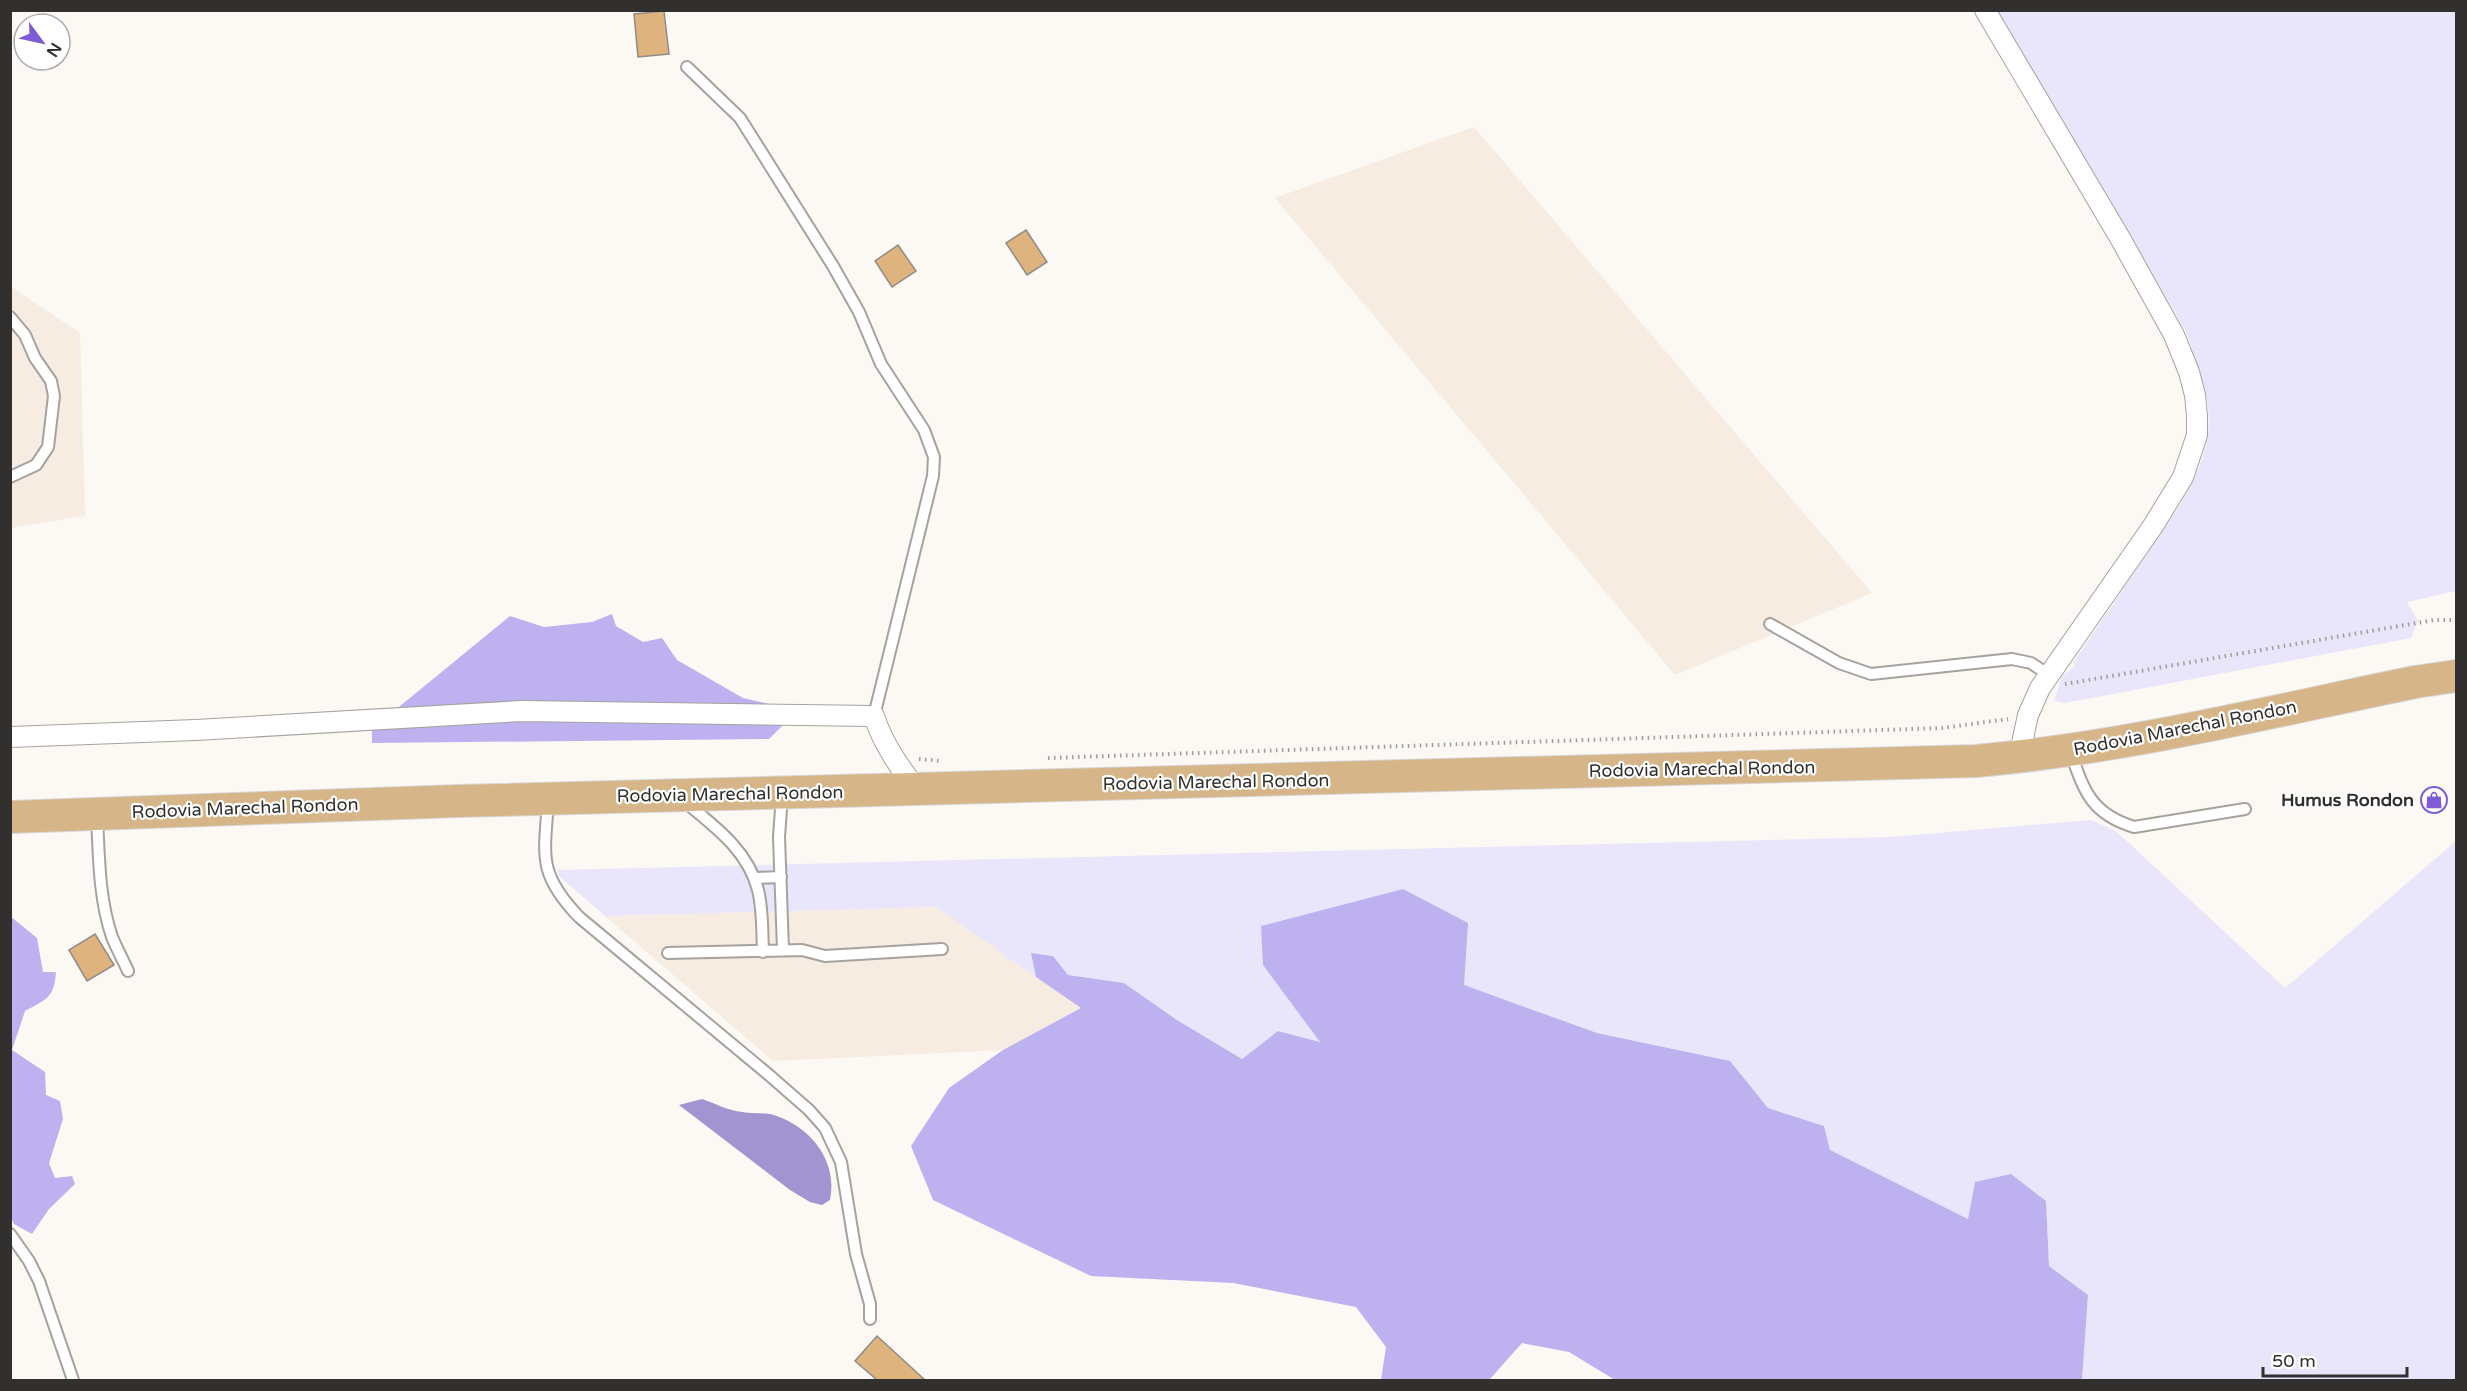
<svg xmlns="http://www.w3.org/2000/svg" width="2467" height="1391" font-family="'Varela Round',sans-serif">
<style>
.built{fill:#f6ece1}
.green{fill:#e9e6fc}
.forest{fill:#bdb2ef}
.water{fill:#a095d0}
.building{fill:#deb37d;stroke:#908c88;stroke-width:1.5}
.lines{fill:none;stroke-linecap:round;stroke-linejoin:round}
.service-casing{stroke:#a6a29e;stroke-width:14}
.minor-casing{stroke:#a6a29e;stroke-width:22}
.primary-casing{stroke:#d6d6d5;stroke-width:34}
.path{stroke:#9f9c99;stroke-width:4;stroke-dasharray:1.5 4.5;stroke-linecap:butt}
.service{stroke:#fff;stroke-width:10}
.minor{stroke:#fff;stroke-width:20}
.primary{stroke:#d6b588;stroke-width:32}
.labels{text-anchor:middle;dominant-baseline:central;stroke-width:4.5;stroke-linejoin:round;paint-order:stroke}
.street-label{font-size:18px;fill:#31302e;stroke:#fff}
.poi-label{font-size:18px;font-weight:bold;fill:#31302e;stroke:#fff;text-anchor:end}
</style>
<rect width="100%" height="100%" fill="#fcf8f3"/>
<path class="built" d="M1474,127L1872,593L1675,675L1275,198Z
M10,286L80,333L85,516L11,528Z
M936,907L1081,1008L1003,1050L773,1061L605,916Z"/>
<path class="green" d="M1998,11H2456V591L2407,602L2418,621L2411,638L2065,703L2054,701L2062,676L2075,666L2073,663L2180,505C2221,433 2214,405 2185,330Z
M2091,820L2116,831L2285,988L2456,841V1380H2082L2088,1295L2049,1266L2046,1201L2011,1174L1975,1183L1968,1219L1829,1150L1824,1126L1768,1108L1730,1061L1597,1033L1463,985L1263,965L1321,1042L1278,1031L1242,1059L1177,1020L1124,983L1068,975L1053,956L1032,953L1036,977L936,907L605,916L558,875V870L1891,837Z"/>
<path class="forest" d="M612,614L616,626L643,642L662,638L677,660L743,698L769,704L783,725L769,739L372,743V729L510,616L544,627L592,622Z
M1403,889L1468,923L1464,985L1597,1033L1730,1061L1768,1108L1824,1126L1830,1150L1968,1219L1975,1182L2011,1174L2046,1201L2049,1266L2088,1295L2082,1380H1615L1569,1352L1522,1343L1489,1380H1381L1386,1347L1356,1307L1233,1283L1091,1276L933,1200L911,1146L949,1088L1003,1050L1081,1008L1036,977L1031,953L1053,956L1068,975L1124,983L1177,1020L1242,1059L1278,1031L1320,1042L1263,965L1261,926Z
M10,916L37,938L43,972H56C54,998 47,999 25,1011L12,1050L45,1072L46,1095L60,1101L63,1119L49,1163L55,1178L72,1176L75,1184L49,1209L32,1234L14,1224L11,1217Z"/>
<path class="water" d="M702,1099C714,1103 729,1111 742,1112C753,1114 763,1112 774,1115C811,1127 838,1161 830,1200L822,1205L810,1202L790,1190L679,1105Z"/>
<path class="building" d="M664,11L669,54L638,57L634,14Z
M1026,230L1047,262L1027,275L1006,243Z
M898,245L916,271L892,287L875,261Z
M95,934L114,965L87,981L69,950Z
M877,1336L925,1380H877L855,1361Z"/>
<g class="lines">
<defs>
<path id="service" d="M687,67L740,118L833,266L859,312L881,364L924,430L934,457L933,476L874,716
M10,317L25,335L35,358L51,381L54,396L48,447L36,465L10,477
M1770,624L1839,663L1871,674L2012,659L2031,663L2049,675
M2071,753C2084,792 2092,814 2134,827L2245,809
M782,795L779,837L783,950
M684,801C714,826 748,850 758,890C763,910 762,931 763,952
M548,802C544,857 538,874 579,917L769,1075L809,1110L825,1128L841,1162L856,1254L870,1304V1319
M97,817C99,857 99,899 112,937C117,949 123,960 128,971
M754,878L781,877
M668,953L802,950L825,956L942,949
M10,1234L29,1261L39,1281L73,1380"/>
<path id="minor" d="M1985,10L2120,238L2174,335L2189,372L2195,395L2197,416V435L2183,477L2153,526L2040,688L2028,715L2019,757
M10,737L196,730L521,711L874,716C883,744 899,766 916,789"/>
<path id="primary" d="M10,817L459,801L1976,761C2124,748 2269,712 2415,682L2456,676"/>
</defs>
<use href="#service" class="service-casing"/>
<use href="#minor" class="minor-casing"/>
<use href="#primary" class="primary-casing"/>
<path class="path" d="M2065,684L2434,620H2456
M1048,758L1942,728L2008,719
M919,759L941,761"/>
<use href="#service" class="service"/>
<use href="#minor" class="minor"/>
<use href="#primary" class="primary"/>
</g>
<defs>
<symbol id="shop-ring" viewBox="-11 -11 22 22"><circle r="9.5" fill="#fff" stroke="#7e5cd7" stroke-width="1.5"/><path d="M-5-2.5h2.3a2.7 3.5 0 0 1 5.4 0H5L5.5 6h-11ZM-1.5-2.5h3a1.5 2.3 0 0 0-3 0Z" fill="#7e5cd7"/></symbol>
</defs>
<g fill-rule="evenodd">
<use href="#shop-ring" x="2419" y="785" width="30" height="30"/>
</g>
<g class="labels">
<g class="street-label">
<text transform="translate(2185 728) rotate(-11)">Rodovia Marechal Rondon</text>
<text transform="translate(1702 769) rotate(-1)">Rodovia Marechal Rondon</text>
<text transform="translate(1216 782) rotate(-1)">Rodovia Marechal Rondon</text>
<text transform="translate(730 794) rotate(-1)">Rodovia Marechal Rondon</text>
<text transform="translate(245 808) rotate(-2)">Rodovia Marechal Rondon</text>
</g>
<g class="poi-label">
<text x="2414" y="800">Humus Rondon</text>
</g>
</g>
<rect width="2467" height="1391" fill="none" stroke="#31302e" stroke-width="24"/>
<g transform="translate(42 42) rotate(123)"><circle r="28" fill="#ffffff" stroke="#adacab" stroke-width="1.5"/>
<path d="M0-4.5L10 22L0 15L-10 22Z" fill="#7e5cd7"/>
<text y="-9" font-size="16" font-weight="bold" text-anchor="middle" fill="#31302e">N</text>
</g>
<path d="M2263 1367v9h144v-9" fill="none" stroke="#31302e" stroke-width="3"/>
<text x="2272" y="1367" font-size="18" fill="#31302e" stroke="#ffffff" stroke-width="4.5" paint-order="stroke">50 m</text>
</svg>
